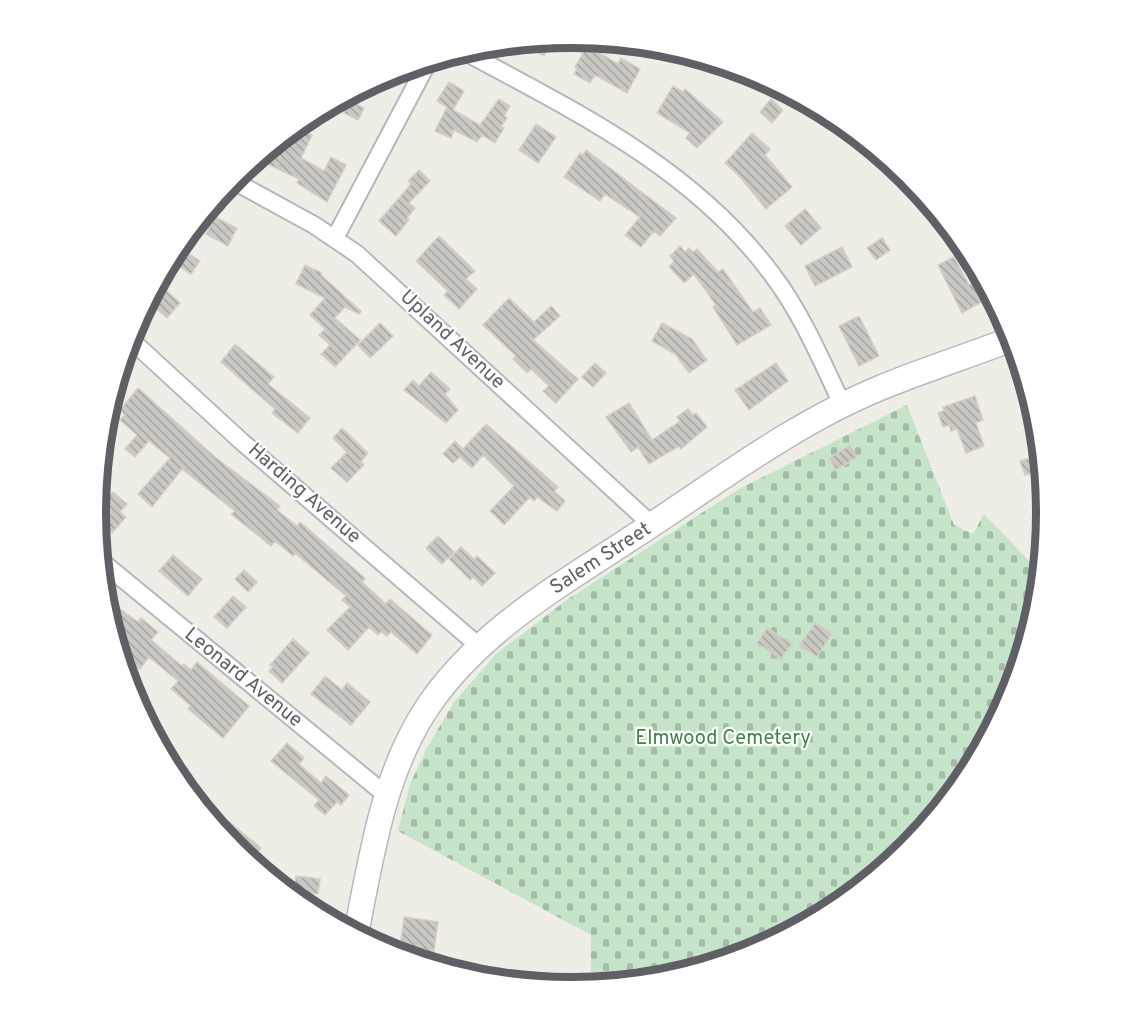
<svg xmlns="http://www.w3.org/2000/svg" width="1142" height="1025" font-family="Overpass,sans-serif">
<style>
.cemetery{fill:url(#cemetery-stones)}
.building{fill:url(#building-back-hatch);stroke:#d3d0c5;stroke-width:1.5}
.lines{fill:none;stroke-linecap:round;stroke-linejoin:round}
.minor-casing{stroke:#b6b7bc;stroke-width:20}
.secondary-casing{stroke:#b7b9be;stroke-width:27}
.minor{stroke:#fff;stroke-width:16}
.secondary{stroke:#fff;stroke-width:24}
.labels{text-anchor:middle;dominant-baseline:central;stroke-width:4.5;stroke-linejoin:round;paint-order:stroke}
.street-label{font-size:20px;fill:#5e6065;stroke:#fff}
.park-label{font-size:20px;fill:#3e844a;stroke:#fff}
.rim{fill:none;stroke:#5e6065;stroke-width:8}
</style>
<defs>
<pattern id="cemetery-stones" width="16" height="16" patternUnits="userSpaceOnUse" patternTransform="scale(1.5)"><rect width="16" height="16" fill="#c5e4c9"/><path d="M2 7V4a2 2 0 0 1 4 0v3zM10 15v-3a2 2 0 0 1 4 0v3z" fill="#a3bca7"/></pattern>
<pattern id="building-back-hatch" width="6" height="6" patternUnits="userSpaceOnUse" patternTransform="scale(1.5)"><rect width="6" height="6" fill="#cac8c3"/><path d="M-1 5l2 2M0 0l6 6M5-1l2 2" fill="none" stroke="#a7a6a2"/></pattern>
</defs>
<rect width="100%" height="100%" fill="#efeee6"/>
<path class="cemetery" d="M907,405L954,525L973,534L984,514L1040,572C1025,722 927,858 795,929C781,936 766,946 751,952C723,962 692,972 664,978C640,983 615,983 591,985V935L398,831L410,784L427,748L454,702L496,654L568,599L739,489Z"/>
<path class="building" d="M553,39L544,56L519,43L540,41Z
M587,46L618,64L621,58L640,69L627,93L595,75L590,83L574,74L577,69L575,67Z
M449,82L464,91L453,110L480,125L499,99L510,106L504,116L507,118L501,127L504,128L495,143L482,135L477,142L454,130L451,138L435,131L447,107L437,101Z
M673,86L683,92L685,89L723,122L697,148L686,138L690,133L657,113Z
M771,99L783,110L772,123L760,112Z
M350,101L364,108L358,120L344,113Z
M536,124L556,137L538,163L519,150Z
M300,129L312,135L301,158L324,171L331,157L346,165L327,202L297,183L299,179L261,161L265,152L280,140L292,146Z
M752,133L770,149L765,155L792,187L766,209L739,176L725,163Z
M586,150L676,218L660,236L654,231L641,247L625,235L640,217L605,194L600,201L564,177L580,153L583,155Z
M419,170L430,181L409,203L415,208L407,218L409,220L396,236L379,221L411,184L408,181Z
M805,209L821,228L801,245L785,226Z
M215,217L237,228L228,246L206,234Z
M439,236L475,271L466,279L477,289L459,309L444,295L448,291L416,261Z
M882,238L890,250L876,260L867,248Z
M680,246L685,252L689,248L693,252L697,249L718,272L723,269L753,312L760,308L771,325L737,345L713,307L716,305L694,274L684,283L669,267L674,261L670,256Z
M842,247L852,267L815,286L805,266Z
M186,252L200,261L191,274L178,266Z
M954,257L969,285L980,280L989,298L962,313L938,265Z
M305,265L322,273L321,275L361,311L359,314L345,307L335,318L360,340L335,367L321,354L330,345L319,335L325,329L310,315L325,298L296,284Z
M158,283L180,303L167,318L148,301Z
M509,298L534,322L551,306L560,316L533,340L578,379L556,403L543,391L549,386L531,369L527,373L513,359L516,356L483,325Z
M859,316L879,356L859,366L839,326Z
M380,323L393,336L370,358L358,345Z
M662,323L692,339L707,360L689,373L675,354L652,341Z
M235,344L274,377L268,384L310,418L298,433L272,413L275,409L221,362Z
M595,363L606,373L593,387L582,377Z
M776,363L788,381L749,410L735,390Z
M431,372L450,389L445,394L458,410L446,423L404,390L413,380L419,386Z
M138,388L215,457L280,506L277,510L297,526L300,522L343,559L365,578L362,582L386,604L390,599L432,635L417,654L391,632L387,636L381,632L378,635L369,627L348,650L327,630L350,607L342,600L346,596L295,553L293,556L275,541L271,546L231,514L235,511L182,469L152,507L138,494L170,458L149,441L135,457L125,449L137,435L120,420L125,415L120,410Z
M975,396L983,420L976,423L984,446L966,453L957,429L951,431L949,425L943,427L938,413L944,411L943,407Z
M629,403L652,440L680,421L677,417L688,409L693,415L696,413L707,427L681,449L679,446L649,464L638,447L631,452L606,417Z
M486,424L558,487L554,491L565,501L557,511L537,497L534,501L530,497L504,525L490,511L514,486L483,455L472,468L460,457L453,463L443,454L455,441L463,449Z
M342,428L368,453L361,461L364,465L347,482L331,468L347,452L333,438Z
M850,445L857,457L836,470L829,458Z
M1033,457L1038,471L1025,475L1020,461Z
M113,492L127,504L120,512L126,517L112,533L97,519L96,512Z
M438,536L454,552L442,564L426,548Z
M461,547L474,559L477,556L495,573L482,586L473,577L470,580L449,559Z
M173,555L202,579L188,596L159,571Z
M244,570L257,582L248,592L235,579Z
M233,596L246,607L227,628L214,617Z
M104,597L138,622L141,618L158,632L151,640L182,666L184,664L191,670L197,662L249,706L223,738L188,709L191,706L171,689L178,681L149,657L140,669L120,653L118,647L126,637L111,626Z
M815,623L832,634L817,657L799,646Z
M767,628L792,644L781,659L757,643Z
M293,639L309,653L282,683L269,671L273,667L270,665Z
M325,676L342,690L347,683L370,702L351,725L311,694Z
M287,743L304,758L299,764L321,783L326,776L349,795L341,805L337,802L325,815L314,806L319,800L271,761Z
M227,820L261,848L251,861L235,848L219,829Z
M296,876L320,879L318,894L294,891Z
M404,917L438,922L432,964L399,954Z"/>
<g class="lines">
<defs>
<path id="minor" d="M463,51C577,112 696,170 774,277C803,316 822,362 843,406
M232,180L314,225L357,254L652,525
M335,238L428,62
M130,339L241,441L480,647
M101,561L386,795"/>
<path id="secondary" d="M356,934C371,859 382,780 423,714C472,636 555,588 630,539C711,487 790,425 880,388C923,370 968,356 1012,339"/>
</defs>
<use href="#minor" class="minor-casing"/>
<use href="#secondary" class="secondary-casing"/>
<use href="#minor" class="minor"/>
<use href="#secondary" class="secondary"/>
</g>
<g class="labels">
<g class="street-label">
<text transform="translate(452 340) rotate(43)">Upland Avenue</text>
<text transform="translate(304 494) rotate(41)">Harding Avenue</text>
<text transform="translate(601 559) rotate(-33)">Salem Street</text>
<text transform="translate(243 678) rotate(39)">Leonard Avenue</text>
</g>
<g class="park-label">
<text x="723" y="739">Elmwood Cemetery</text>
</g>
</g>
<path d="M0 0H1142V1025H0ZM570 48H572A464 464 0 0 1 1036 512V513A464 464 0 0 1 572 977H570A464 464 0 0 1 106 513V512A464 464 0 0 1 570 48Z" fill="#fff" fill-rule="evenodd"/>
<path class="rim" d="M570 48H572A464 464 0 0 1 1036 512V513A464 464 0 0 1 572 977H570A464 464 0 0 1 106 513V512A464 464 0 0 1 570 48Z"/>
</svg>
